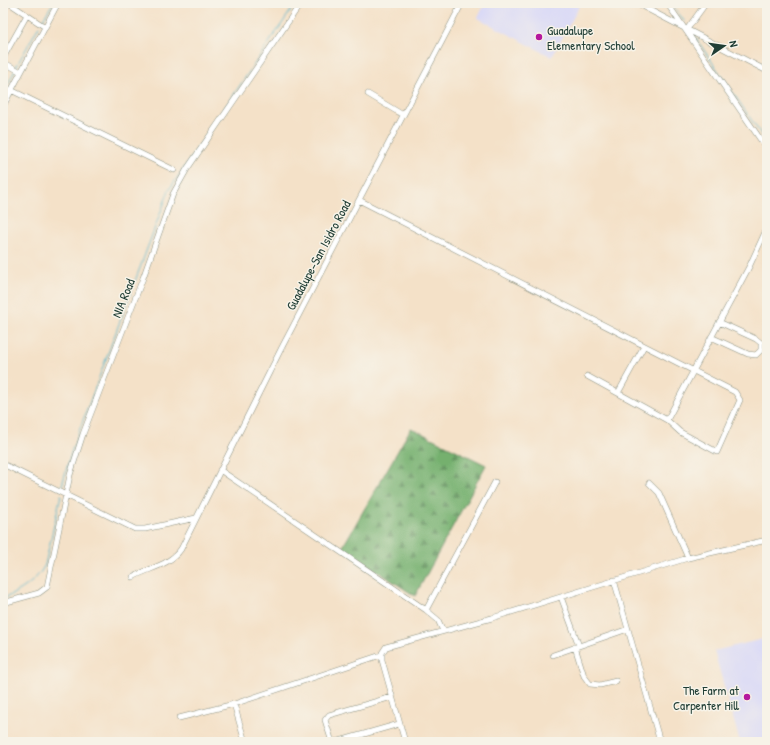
<svg xmlns="http://www.w3.org/2000/svg" width="770" height="745" font-family="'Patrick Hand',sans-serif">
<style>
.built{fill:#d7d7f8}
.forest{fill:url(#forest-firs);stroke:#4a7651}
.lines{fill:none;stroke-linecap:round;stroke-linejoin:round}
.stream{stroke:#4db4cc;stroke-width:1}
.minor-casing{stroke:#8a8f7e;stroke-width:6}
.minor{stroke:#fff;stroke-width:5}
.poi-dot{fill:#b5179e;stroke:#f7f3e8;stroke-width:1.5}
.labels{text-anchor:middle;dominant-baseline:central;stroke-width:3;stroke-linejoin:round;paint-order:stroke}
.poi-label{font-size:13px;fill:#1f3d34;stroke:#f7f3e8;text-anchor:start}
.street-label{font-size:13px;fill:#1f3d34;stroke:#f7f3e8}
</style>
<defs>
<pattern id="forest-firs" width="22" height="20" patternUnits="userSpaceOnUse"><rect width="22" height="20" fill="#74b06e"/><path d="M5 1l3.5 6h-7zM16 11l3.5 6h-7z" fill="#5f905b"/></pattern>
</defs>
<rect width="100%" height="100%" fill="#f7f3e8"/>
<filter id="ink" filterUnits="userSpaceOnUse"><feTurbulence type="fractalNoise" baseFrequency=".025" numOctaves="2"/><feDisplacementMap in="SourceGraphic" scale="8" xChannelSelector="R" yChannelSelector="G"/><feConvolveMatrix kernelMatrix="1 2 1 2 8 2 1 2 1" color-interpolation-filters="sRGB"/></filter>
<filter id="wash" filterUnits="userSpaceOnUse"><feTurbulence type="fractalNoise" baseFrequency=".012" numOctaves="4" result="noise"/><feDisplacementMap in="SourceGraphic" scale="16" xChannelSelector="R" yChannelSelector="G"/><feGaussianBlur stdDeviation="0.9" result="paint"/><feColorMatrix in="noise" values="0 0 0 0 0 0 0 0 0 0 0 0 0 0 0 0 0 1.4 0 .05"/><feComposite in="paint" operator="in"/></filter>
<g filter="url(#wash)">
<rect width="100%" height="100%" fill="#f4e1c8"/>
<path class="built" d="M485,3H581L552,57L478,18Z
M767,638V742H740L714,651Z"/>
<path class="forest" d="M411,428L486,465L415,596L342,548Z"/>
<g class="lines">
<path class="stream" d="M671,3L684,21
M42,21L53,3
M695,37L767,143
M16,67L39,26
M3,93L15,70
M61,489L72,450L169,190L296,3
M3,599C20,591 36,582 45,565L61,495"/>
</g>
</g>
<g filter="url(#ink)">
<g class="lines">
<defs>
<path id="minor" d="M9,3L45,27
M636,3L767,71
M667,3L767,149
M688,28L706,3
M3,58L27,15
M3,62L21,72
M11,90L174,170
M368,94L403,115
M3,106L58,3
M359,200L735,392L740,400L717,452L680,432L667,420L587,376
M711,337L748,354L756,355L761,350V343L756,339L719,322
M618,393L644,346
M667,420L750,265L767,228
M3,464L135,529H145L196,518
M220,470L426,610L438,620L443,631
M649,483L659,493L688,558
M133,577C149,568 170,565 181,549L281,349L462,3
M614,580L660,742
M561,597L579,646
M3,603L39,593L47,587L70,475L83,434L143,278L173,194L187,169L301,3
M426,610L495,482
M575,647L584,676L590,684L600,685L616,681
M553,655L628,629
M234,704L245,742
M179,718L234,704L381,655
M335,742L331,739L325,720L329,715L392,697
M336,742L399,724
M405,742L382,660V653L386,647L492,618L688,558L767,540"/>
</defs>
<use href="#minor" class="minor-casing"/>
<use href="#minor" class="minor"/>
</g>
</g>
<g class="poi-dot">
<circle cx="539" cy="37" r="4"/>
<circle cx="747" cy="697" r="4"/>
</g>
<g class="labels">
<g class="poi-label">
<text x="547" y="30">Guadalupe<tspan x="547" dy="15">Elementary School</tspan></text>
<text x="739" y="690" text-anchor="end">The Farm at<tspan x="739" dy="15">Carpenter Hill</tspan></text>
</g>
<g class="street-label">
<text transform="translate(318 255) rotate(-62)">Guadalupe-San Isidro Road</text>
<text transform="translate(123 298) rotate(-68)">NIA Road</text>
</g>
</g>
<rect width="770" height="745" fill="none" stroke="#f7f3e8" stroke-width="16"/>
<g transform="translate(724 46) rotate(77)" stroke="#f7f3e8" stroke-width="3" paint-order="stroke">
<path d="M0-3L7 15L0 10L-7 15Z" fill="#1f3d34"/>
<text y="-6" font-size="11" font-weight="bold" text-anchor="middle" fill="#1f3d34">N</text>
</g>
</svg>
